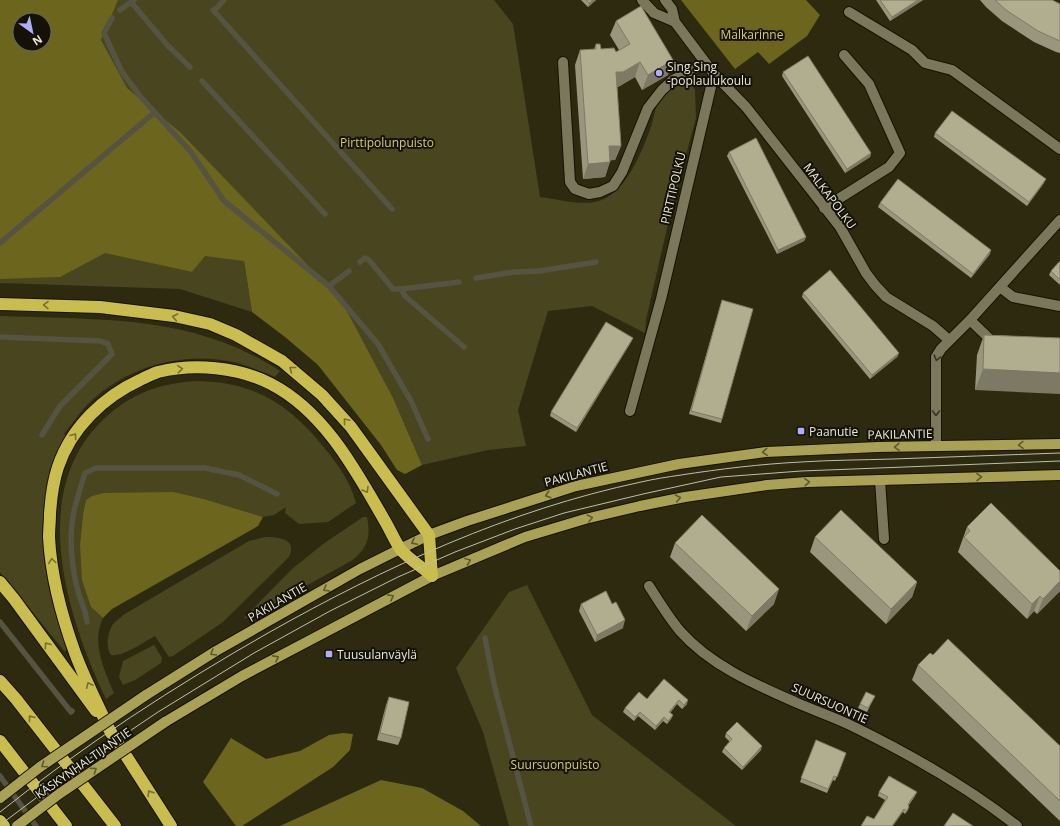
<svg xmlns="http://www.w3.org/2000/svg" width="1060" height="826" font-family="'Open Sans',sans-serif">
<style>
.green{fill:#49451f;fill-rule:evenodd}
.forest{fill:#6c651e;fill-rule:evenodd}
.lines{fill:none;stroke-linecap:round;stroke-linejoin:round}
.stream{stroke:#555342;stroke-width:5.5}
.minor-casing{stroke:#151200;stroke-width:12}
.major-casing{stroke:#151200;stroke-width:12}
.highway-casing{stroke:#151200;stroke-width:14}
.minor{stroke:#7a775b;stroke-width:10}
.major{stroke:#a9a154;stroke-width:10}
.highway{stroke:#c9bd50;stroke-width:12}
.tram{stroke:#c0beac;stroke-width:1}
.major-bridge-casing{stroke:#151200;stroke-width:12;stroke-linecap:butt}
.major-bridge{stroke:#a9a154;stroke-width:10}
.wall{fill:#98967c}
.shaded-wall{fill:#7c7a65}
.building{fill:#b1ae90;stroke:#7c7a65}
.oneway{stroke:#787030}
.oneway2{stroke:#383525}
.oneway3{stroke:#5e5a2e}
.poi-dot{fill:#aeaefb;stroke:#141208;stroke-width:1.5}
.labels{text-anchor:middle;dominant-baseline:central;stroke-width:4;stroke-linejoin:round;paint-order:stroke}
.park-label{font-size:12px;fill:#d7cd6c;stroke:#141208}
.poi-label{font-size:12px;fill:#eae9d9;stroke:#141208;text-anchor:start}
.street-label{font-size:12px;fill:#eae9d9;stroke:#141208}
</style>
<rect width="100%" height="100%" fill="#2d2a10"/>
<path class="green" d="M0,0H494L513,24L540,197C556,199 579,205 595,202C625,196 640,155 650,130C654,120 654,107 661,98C666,92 681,84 688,79L695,90L696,118L670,215L646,320L645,333L592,306L548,311L518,410L526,446L488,450L422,465L394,400L244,261L252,312L180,289L0,283ZM20,20H44V44H20ZM108,253L204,256L192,272Z
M0,316C100,320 193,314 280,371L275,377C263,372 251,367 238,363C186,350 128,365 89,403C80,412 72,424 64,434L66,436C57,449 52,465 49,481C35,540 47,593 67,649L65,652L0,572Z
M193,381C253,381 289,403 326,450C339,466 351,483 356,503L328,522L299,524L285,513L286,507L274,515L263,517L204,499L174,492L86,500L83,514L80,544L91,607L103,618C91,642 104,670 114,693L106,699C67,616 26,491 105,418C130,394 159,384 193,381Z
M363,517H367C371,537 368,548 351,561L248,618H244L291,570L323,544Z
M265,537C277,537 298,538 289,557L223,622L173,656L169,657L155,636C144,642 123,657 111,655C105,647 108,632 113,624C116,621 120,618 123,615L249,541Z
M527,585L592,715L736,826H509L483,732L456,668L509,592Z
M154,645L162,658L161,663L135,680L123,685L119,677L123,661Z"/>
<path class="forest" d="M0,0H118L101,40L127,88L181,133L341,300L394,400L422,465L405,474L397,470L381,445L318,365L285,337L252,312L244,261L205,256L192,272L105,253L60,277L0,279ZM20,20H44V44H20Z
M681,0H806L820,15L807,36L769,64L758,52L735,69Z
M174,492L204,499L263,517L258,526L112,609L103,618L91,607L82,580L80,544L83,514L86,500L92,496L104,493Z
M343,733L353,734L350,750L333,767L242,826H236L203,782L231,738L266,759L300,751L329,735Z
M381,780L422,788L463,811L481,826H280Z"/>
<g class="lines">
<path class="stream" d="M131,2L169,47L190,67
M120,10L134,0
M213,10L392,209
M214,11L224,0
M112,18L104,33L122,72L140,96L191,152L224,201L329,286L378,344L411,401L428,439
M202,81L325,214
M0,243L155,112
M360,262L365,258L369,260L393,289H401L459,282
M476,278L514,272L539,271L596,262
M329,286L349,271
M401,289L405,296L464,347
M0,337L100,341L108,344L112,354L60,406L42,435
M0,622L71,712L72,711
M87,622C86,612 82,604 79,595C71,566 68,532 76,503C79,493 82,483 85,473L96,468H205L239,475L277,494
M485,638L494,684L531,826
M0,776L36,826"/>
<defs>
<path id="minor" d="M665,0L672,9L675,22
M849,12L912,50L925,63L952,70L1060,149
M563,62L570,182L575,189L589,194L600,192L613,186L622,172L648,108L662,90L673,80L706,63
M714,74L746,107L840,227L866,273L875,285L886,297L933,326L949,340
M824,208L889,167L900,153L869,84L844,55
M1000,287L1013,297L1060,306
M970,320L995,344
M630,411L661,299L714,74L675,22L654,13L642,0
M936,446V357L941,349L970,320L1060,220
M880,480L884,539
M649,586C658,600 669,618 680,631C710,665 754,684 795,702C813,710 831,716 848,724C908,753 965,785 1017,826"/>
<path id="major" d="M146,695L216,651L360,569L400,549L429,535L467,521L576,486L679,464L766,452L878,447L1060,444
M165,722L242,676L432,576L525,537L585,519L640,506L685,497L767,485L807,482L1060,475"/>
<path id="highway" d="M0,304L100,307L174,316L210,324L236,335L282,361L322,395L351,427L429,535L432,576
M0,582L14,599L96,711
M0,681L16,699L115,826
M107,726L171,826
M111,733C99,707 85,680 75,653C62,617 51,577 49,537C49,530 50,521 50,514C51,498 53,482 58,467C71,428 103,397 140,380C146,377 152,374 158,372C194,363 238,367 271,384C321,410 351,462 378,509C384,519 390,530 395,540C397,544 399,547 401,550C410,560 422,567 432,576
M0,741L66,826
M0,821L4,826"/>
</defs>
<use href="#minor" class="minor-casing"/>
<use href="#major" class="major-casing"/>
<use href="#highway" class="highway-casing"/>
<use href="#minor" class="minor"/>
<use href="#major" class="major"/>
<use href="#highway" class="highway"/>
<path class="tram" d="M0,812C84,745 175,686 268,633C385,567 509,510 641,482C654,479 667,477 681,475C720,469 761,464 801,462C831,460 862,460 893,459C949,457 1004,455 1060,453
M0,825L60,780L100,751L158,712L254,653L330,611L398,577L455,552L515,529L564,513L643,494L721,477L801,471L1060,461"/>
<defs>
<path id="major-bridge" d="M0,798L40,767L146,695
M17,826L59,794L165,722"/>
</defs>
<use href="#major-bridge" class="major-bridge-casing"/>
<use href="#major-bridge" class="major-bridge"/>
</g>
<path class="wall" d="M581,0H596L588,7Z
M876,0H923L890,21Z
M980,0H1052L1060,4V53L1056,52L1034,42L1002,21L986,7Z
M616,21L668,75L642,90L635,77L618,87H617L621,146L615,160H610L605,177L583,179L575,65L580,50L594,49L596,44L601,49L616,52L619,50L610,35Z
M783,72L871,153L870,157L845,173L782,76Z
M935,133L1044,183L1027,206L934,137Z
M729,152L806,237L804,241L777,254L727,156Z
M880,203L990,254L971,278L878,207Z
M1060,261V285L1049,275L1051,271Z
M803,293L899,353L897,357L870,379L802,297Z
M722,300V419L721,423L689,414Z
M984,335L1060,338L975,390L977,355Z
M633,338L631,342L576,432L550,416L551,412Z
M967,527L1060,591L1037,614L1034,611L1027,619L958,552Z
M815,537L917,582L912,597L886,624L810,552Z
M675,543L774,604L746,631L670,557Z
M581,604L623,628L595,642L579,611Z
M918,665L1060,746V821L912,680Z
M664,679L687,704L682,709L677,704L670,713L673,715L671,719L667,724L663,721L655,730L638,716L634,721L623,712L625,708L647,699Z
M875,696L867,712L858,708L860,704Z
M389,697L401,738L398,745L377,740L386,705Z
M726,733L761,750L742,770L722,752L724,748L730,742L725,737Z
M816,740L846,753L835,781L833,780L827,793L800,782Z
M879,792L915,796L909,805L908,810L905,814L903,812L861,826L874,819L885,800L878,796Z"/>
<path class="shaded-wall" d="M593,0H596L588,7L589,3Z
M918,0H923L890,21L892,17Z
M673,60L668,75L642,90L648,75Z
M640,62L635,77L618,87H610L616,72Z
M609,146H621L615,160L604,161Z
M871,153L870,157L845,173L847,169Z
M610,162L605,177L583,179L588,164Z
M1046,179L1044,183L1027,206L1029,202Z
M806,237L804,241L777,254L778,250Z
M991,250L990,254L971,278L973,274Z
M633,338L631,342L576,432L577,428Z
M899,353L897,357L870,379L872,375Z
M983,369L1060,373V394L975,390Z
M1060,581V591L1037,614L1043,599Z
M917,582L912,597L886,624L891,609Z
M779,589L774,604L746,631L752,616Z
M1040,596L1034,611L1027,619L1032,604Z
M625,620L623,628L595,642L597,635Z
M679,700L677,704L668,716L669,712Z
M688,700L687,704L682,709L684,705Z
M640,712L638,716L634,721L635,717Z
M673,715L671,719L667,724L668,721Z
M664,717L663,721L655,730L656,726Z
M762,746L761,750L742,770L743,767Z
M917,792L915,796L908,805L910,801Z
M904,809L903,812L893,826H892Z"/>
<path class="building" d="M586,0H593L589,3Z
M880,0H918L892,17Z
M995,0H1052L1060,4V41L1038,31L1006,10Z
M641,6L673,60L648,75L640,62L623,72H616L621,146H609L610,162L588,164L580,50L596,49V44H600L601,49L614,48L616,52L630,44L616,21Z
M808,56L871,153L847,169L783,72Z
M952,111L1046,179L1029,202L935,133Z
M756,138L806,237L778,250L729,152Z
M898,179L991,250L973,274L880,203Z
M1060,261V280L1051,271Z
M830,270L899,353L872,375L803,293Z
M722,300L753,309L722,419L691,411Z
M606,322L633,338L577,428L551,412Z
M984,335L1060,338V373L983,369Z
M991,503L1060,571V581L1043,599L1040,596L1032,604L964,537L970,531L967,527Z
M841,510L917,582L891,609L815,537Z
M702,515L779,589L752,616L675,543Z
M606,591L612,604L616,602L625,620L597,635L581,604Z
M948,639L1060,746V801L918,665L930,653L933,655Z
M664,679L688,700L684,705L679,700L669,712L673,715L668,721L664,717L656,726L640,712L635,717L625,708L639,692L647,699Z
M866,692L875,696L868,708L860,704Z
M389,697L409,702L401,738L380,733Z
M737,722L762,746L743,767L724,748L732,739L726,733Z
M816,740L846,753L837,777L834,776L828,789L801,778Z
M889,776L917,792L910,801L908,805L909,806L907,811L904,809L892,826H861L867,816L874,819L888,797L879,792Z
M953,813L973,826H944Z"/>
<defs><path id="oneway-chevron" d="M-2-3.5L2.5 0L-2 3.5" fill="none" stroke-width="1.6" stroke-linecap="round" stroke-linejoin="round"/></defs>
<g class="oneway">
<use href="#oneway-chevron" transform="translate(46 305) rotate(-179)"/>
<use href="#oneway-chevron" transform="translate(175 317) rotate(-169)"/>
<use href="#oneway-chevron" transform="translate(180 369) rotate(-5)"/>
<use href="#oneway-chevron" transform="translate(292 369) rotate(-142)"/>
<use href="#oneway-chevron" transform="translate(346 421) rotate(-130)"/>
<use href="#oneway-chevron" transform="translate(74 436) rotate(-54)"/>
<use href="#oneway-chevron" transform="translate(366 490) rotate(59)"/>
<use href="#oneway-chevron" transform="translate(52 561) rotate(-98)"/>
<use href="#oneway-chevron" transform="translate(47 645) rotate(-126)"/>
<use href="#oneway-chevron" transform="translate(89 685) rotate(-115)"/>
<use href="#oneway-chevron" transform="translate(31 718) rotate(-128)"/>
<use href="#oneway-chevron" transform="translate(150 793) rotate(-122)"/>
</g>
<g class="oneway2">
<use href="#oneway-chevron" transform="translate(937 358) rotate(105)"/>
<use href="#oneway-chevron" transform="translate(936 413) rotate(90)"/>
</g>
<g class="oneway3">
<use href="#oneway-chevron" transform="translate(1021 445) rotate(178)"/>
<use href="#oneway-chevron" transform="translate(897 447) rotate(179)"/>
<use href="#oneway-chevron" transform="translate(765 452) rotate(175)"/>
<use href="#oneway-chevron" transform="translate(979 477) rotate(-1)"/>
<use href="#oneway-chevron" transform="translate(807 482) rotate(-3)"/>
<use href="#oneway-chevron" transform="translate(548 495) rotate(163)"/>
<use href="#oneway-chevron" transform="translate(678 498) rotate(-11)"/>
<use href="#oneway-chevron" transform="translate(590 518) rotate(-14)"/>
<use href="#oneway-chevron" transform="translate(414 542) rotate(154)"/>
<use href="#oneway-chevron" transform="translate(468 561) rotate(-22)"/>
<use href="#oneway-chevron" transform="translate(326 589) rotate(150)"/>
<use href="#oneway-chevron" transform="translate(391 597) rotate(-28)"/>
<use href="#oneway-chevron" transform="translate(213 653) rotate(149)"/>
<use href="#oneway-chevron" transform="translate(276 658) rotate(-28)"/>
<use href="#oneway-chevron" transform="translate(44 765) rotate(145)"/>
<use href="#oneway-chevron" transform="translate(94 770) rotate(-35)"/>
</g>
<g class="poi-dot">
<circle cx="659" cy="73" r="4"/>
<rect x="797" y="427" width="8" height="8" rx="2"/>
<rect x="325" y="650" width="8" height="8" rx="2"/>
</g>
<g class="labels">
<g class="park-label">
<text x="752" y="34">Malkarinne</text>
<text x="387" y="142">Pirttipolunpuisto</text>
<text x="555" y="764">Suursuonpuisto</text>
</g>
<g class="poi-label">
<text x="667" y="66">Sing Sing<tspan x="667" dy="14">-poplaulukoulu</tspan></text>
<text x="809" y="431">Paanutie</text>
<text x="337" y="654">Tuusulanväylä</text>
</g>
<g class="street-label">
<text transform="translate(673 188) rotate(-77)">PIRTTIPOLKU</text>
<text transform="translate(830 196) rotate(53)">MALKAPOLKU</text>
<text transform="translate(900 434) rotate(-1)">PAKILANTIE</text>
<text transform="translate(576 474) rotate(-15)">PAKILANTIE</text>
<text transform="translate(277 602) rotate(-30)">PAKILANTIE</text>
<text transform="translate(830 703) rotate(24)">SUURSUONTIE</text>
<text transform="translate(83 763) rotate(-35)">KÄSKYNHALTIJANTIE</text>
</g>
</g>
<g transform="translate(32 32) rotate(147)"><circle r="19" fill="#141208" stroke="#6a685c"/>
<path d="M0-3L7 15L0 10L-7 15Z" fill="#aeaefb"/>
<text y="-6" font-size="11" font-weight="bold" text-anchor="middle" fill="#eae9d9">N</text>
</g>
</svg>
